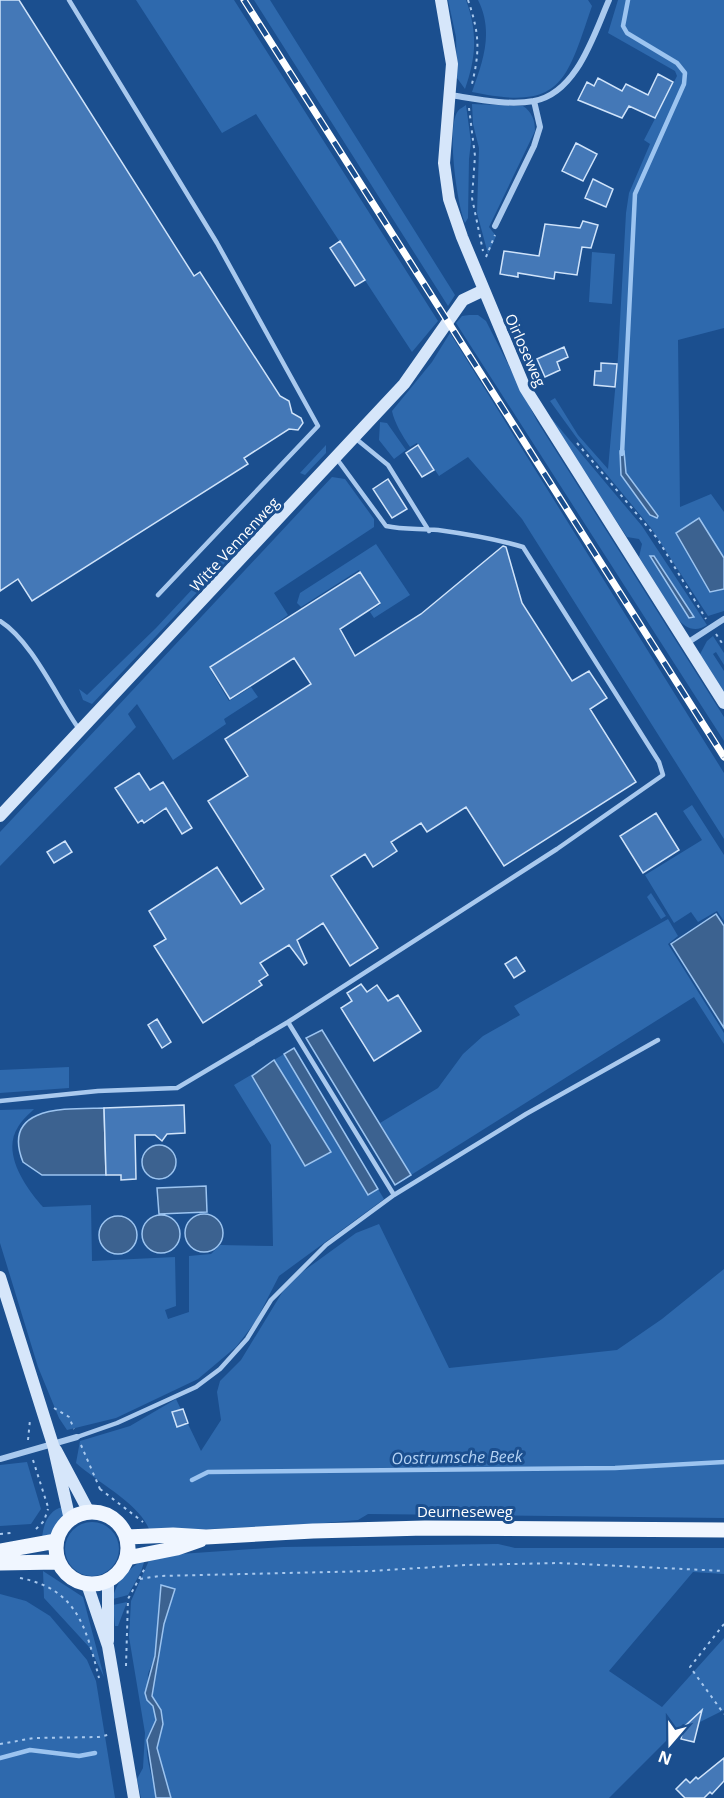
<svg xmlns="http://www.w3.org/2000/svg" width="724" height="1798" font-family="'Open Sans',sans-serif">
<style>
.green{fill:#2e69ad}
.water{fill:#3c6290;stroke:#9cc4f0;stroke-width:1.5}
.lines{fill:none;stroke-linecap:round;stroke-linejoin:round}
.stream{stroke:#9cc4f0;stroke-width:4.5}
.building{fill:#4478b7;stroke:#cfe3fa;stroke-width:1.5}
.path{stroke:#a9c9ee;stroke-width:2;stroke-dasharray:3 4.5;stroke-linecap:butt}
.lane{stroke:#a9c9ee;stroke-width:4.5}
.street{stroke:#a9c9ee;stroke-width:6}
.secondary{stroke:#d6e6fa;stroke-width:12}
.primary{stroke:#f0f6ff;stroke-width:15}
.rail-casing{stroke:#fff;stroke-width:7}
.rail{stroke:#1b4f8f;stroke-width:4.5;stroke-dasharray:14;stroke-linecap:butt}
.labels{text-anchor:middle;dominant-baseline:central;stroke-width:6;stroke-linejoin:round;paint-order:stroke}
.street-label{font-size:15px;fill:#fff;stroke:#1b4f8f}
.water-label{font-size:16px;font-style:italic;fill:#b5d3f5;stroke:#1b4f8f}
</style>
<rect width="100%" height="100%" fill="#1b4f8f"/>
<path class="green" d="M136,0H234L438,321L412,352L256,114L222,133Z
M254,0H270L455,295L448,306Z
M448,0H466C478,33 476,57 465,89L457,78L456,37Z
M478,0H588L592,6C566,82 562,111 472,92C483,61 494,32 478,0Z
M618,0H724V328L678,340L680,507L711,494L724,512V558L699,518L710,592L724,589V611L708,616L651,528L579,441L550,401L555,398L578,435L608,469L618,357L626,213L629,193L650,144L644,140L677,76L675,71L608,33Z
M472,104L523,106C532,112 535,120 535,131L489,227L496,236L488,254L477,213L479,148L473,124Z
M466,105L471,142L469,159L468,218L465,223C457,205 446,126 458,111C460,108 464,107 466,105Z
M592,252L615,254L612,304L589,302Z
M469,315H478L486,321L537,421L724,717V741L456,323L462,316Z
M450,333L724,773V839L522,519L468,457L439,476L417,443L410,447C403,437 394,422 392,411L432,362Z
M552,419L642,526L707,625C695,633 685,628 677,618L639,557L642,544L639,539L627,537L549,420Z
M380,422L387,423L406,450L394,459L379,440Z
M326,445V453L305,475L300,473Z
M332,477L345,479L374,519V527L274,593L288,615L211,671L229,701L251,687L258,697L224,719L226,724L173,760L137,704L128,714L136,727L0,866V832Z
M272,504L275,508L258,528L92,704L83,700L79,689L87,695L156,628Z
M376,544L410,595L374,618L370,612L381,604L359,570L301,607L297,603L300,593Z
M713,636L724,653V665L716,652L713,654L724,671V694L699,656L707,641Z
M692,805L724,855V921L717,911L698,922L691,912L674,923L645,875L702,840L683,811Z
M651,893L666,916L661,919L647,897Z
M668,919L678,936L668,944L724,1033V1044L694,997L411,1175L380,1123L438,1088L463,1054L483,1036L520,1015L514,1006Z
M284,1054L368,1195L378,1189L384,1199L279,1276L256,1321L236,1347L198,1379L116,1418L67,1430L59,1418L38,1367L0,1243V1110L34,1109C29,1114 22,1120 18,1127C1,1153 26,1188 43,1207L91,1205L92,1261L175,1257L176,1306L165,1310L168,1319L189,1312V1256L211,1254L220,1245L273,1246L271,1145L234,1085L256,1072L252,1076L331,1152L274,1060Z
M69,1067V1088L0,1093V1070Z
M379,1224L449,1368L617,1350L662,1319L724,1269V1518L368,1514L358,1520L313,1524L150,1532C142,1505 98,1483 76,1463L80,1441L130,1426L176,1399L201,1451L221,1420L217,1392L220,1381L241,1360L283,1291L298,1275L356,1233Z
M27,1462L41,1509L31,1524L0,1526V1465Z
M62,1507L65,1511C60,1525 57,1534 42,1539C43,1525 48,1511 62,1507Z
M65 1549a27 27 0 1 1 54 0a27 27 0 1 1-54 0Z
M498,1544L515,1548H724V1574L693,1572L609,1671L662,1707L724,1638V1710L690,1727L683,1724L609,1798H171L157,1748L162,1729L158,1705L152,1696L164,1624L175,1590L161,1585L155,1656L148,1674L147,1700C167,1720 148,1727 147,1742C145,1759 154,1781 156,1798H141L137,1779L143,1768L145,1733L129,1637L131,1601L151,1556L283,1547Z
M145,1559L141,1572L128,1595L113,1599C115,1582 130,1567 145,1559Z
M43,1571L83,1597L104,1677L90,1648L44,1598Z
M0,1594L26,1601L50,1616L87,1660L96,1681L115,1798H0Z
M127,1602L118,1626H115L113,1605Z"/>
<path class="water" d="M620,451H624L626,473L658,516L657,518L650,515L621,475Z
M699,518L724,558V589L710,592L676,533Z
M650,556H654L694,617L689,618Z
M716,914L724,926V1028L671,944Z
M322,1030L411,1175L395,1185L306,1038Z
M294,1048L378,1189L368,1195L284,1054Z
M274,1060L331,1152L305,1166L252,1076Z
M104,1108L106,1175H42L23,1162C0,1104 69,1109 104,1108Z
M142 1162a17 17 0 1 1 34 0a17 17 0 1 1-34 0Z
M206,1186L207,1212L159,1214L157,1188Z
M185 1233a19 19 0 1 1 38 0a19 19 0 1 1-38 0Z
M142 1234a19 19 0 1 1 38 0a19 19 0 1 1-38 0Z
M99 1235a19 19 0 1 1 38 0a19 19 0 1 1-38 0Z
M161,1585L175,1589L164,1624L152,1696L161,1710L163,1724L157,1748L171,1798H156L147,1740L156,1720L153,1706L147,1700L145,1693L155,1656Z"/>
<g class="lines">
<path class="stream" d="M622,454L635,194L684,84L685,73L677,63L627,33L623,26L628,0
M192,1480L208,1472L615,1468L724,1462
M0,1758L30,1750L79,1756L95,1753"/>
</g>
<path class="building" d="M0,0H19L194,276L200,272L280,396L289,401L292,413L301,418L303,423L298,430L289,429L244,458L248,464L32,601L18,579L0,591Z
M658,74L673,82L655,118L629,106L622,118L578,100L587,82L594,86L598,78L622,91L626,84L648,95Z
M576,143L597,154L583,181L562,171Z
M593,179L613,189L606,207L585,198Z
M583,221L598,225L591,248L582,247L577,275L555,272L554,279L518,273V277L500,274L504,251L539,256L545,224L580,228Z
M340,241L365,280L355,286L330,248Z
M564,347L568,357L557,362L560,370L545,377L537,359Z
M601,363L617,364L615,387L594,385L595,371H601Z
M418,445L434,470L422,477L406,453Z
M388,479L407,509L392,518L373,489Z
M503,546L506,547L522,603L572,681L589,671L607,698L590,709L636,782L504,866L466,807L427,832L421,823L391,842L397,851L373,867L365,854L331,876L378,948L350,966L323,923L297,940L307,963L304,965L289,945L260,963L268,975L259,981L262,985L203,1023L154,946L166,939L149,911L217,867L241,904L264,889L208,801L248,776L225,739L311,684L294,658L230,699L210,667L360,572L380,603L340,629L355,656L421,614Z
M139,773L150,790L163,782L192,828L182,834L166,808L144,823L142,820L138,823L115,788Z
M656,813L679,850L643,873L620,836Z
M65,841L72,852L54,863L47,852Z
M516,957L525,971L514,978L505,964Z
M361,984L367,992L377,985L388,1001L398,995L421,1031L374,1061L341,1008L352,1001L347,993Z
M157,1019L171,1042L162,1048L148,1025Z
M184,1105L185,1133L167,1134L162,1141L155,1135H135L136,1179L121,1180V1175H106L104,1108Z
M183,1409L188,1423L177,1427L172,1412Z
M702,1710L694,1742L681,1739L683,1728Z
M724,1758V1781L712,1794L710,1792L704,1798H685L676,1789L686,1779L690,1783L696,1777L698,1779Z"/>
<g class="lines">
<path class="path" d="M468,0C480,35 480,52 471,88
M469,108L475,156L472,198L483,251
M486,257L495,235
M577,443L657,538L706,619
M716,634L724,646
M54,1408L69,1417L74,1429
M28,1440L30,1420
M81,1445L100,1489
M33,1460L48,1507
M100,1489L143,1522
M36,1529L44,1521L48,1509
M0,1534L11,1533
M20,1578C77,1589 86,1627 99,1678
M140,1579L159,1576L372,1571L466,1565L559,1563L724,1571
M724,1624L690,1667L724,1714
M126,1666L128,1599L145,1568
M0,1744L34,1738L99,1737L111,1734"/>
<path class="lane" d="M69,0L217,243L318,426L158,595
M355,438L388,465L429,531
M0,621C32,641 57,698 79,729
M288,1022L394,1195
M0,1101L98,1091L177,1088L288,1022L557,849L663,775L659,762L523,547C496,539 467,534 438,530C420,528 404,530 386,526L337,459
M77,1437L117,1423L196,1387L220,1369L247,1339L271,1300L326,1245L394,1195L526,1114L658,1040"/>
<path class="street" d="M450,95C476,99 508,106 534,101C577,93 594,34 609,0
M495,226L534,146L540,127L534,101
M687,643L724,619
M0,1459L77,1437"/>
<path class="secondary" d="M441,0L452,64L444,163L449,199L462,237L525,388L724,703
M0,816L404,384L463,300L484,290
M0,1277L53,1445L70,1520
M56,1450L89,1512
M108,1581V1641
M87,1584L108,1646L134,1798"/>
<path class="primary" d="M56 1548a36 36 0 1 1 72 0a36 36 0 1 1-72 0Z
M127,1537L173,1535L206,1537L313,1531L425,1528L724,1530
M0,1551L56,1541
M127,1558L177,1548L200,1540
M0,1563L58,1562"/>
<defs>
<path id="rail" d="M244,0L724,757"/>
</defs>
<use href="#rail" class="rail-casing"/>
<use href="#rail" class="rail"/>
</g>
<g class="labels">
<g class="street-label">
<text transform="translate(526 350) rotate(66)">Oirloseweg</text>
<text transform="translate(234 544) rotate(-47)">Witte Vennenweg</text>
<text x="465" y="1511">Deurneseweg</text>
</g>
<g class="water-label">
<text transform="translate(457 1457) rotate(-1)">Oostrumsche Beek</text>
</g>
</g>
<g transform="translate(670 1744) rotate(200)" stroke="#1b4f8f" stroke-width="4.5" paint-order="stroke">
<path d="M0-4.5L10 22L0 15L-10 22Z" fill="#ffffff"/>
<text y="-9" font-size="16" font-weight="bold" text-anchor="middle" fill="#ffffff">N</text>
</g>
</svg>
